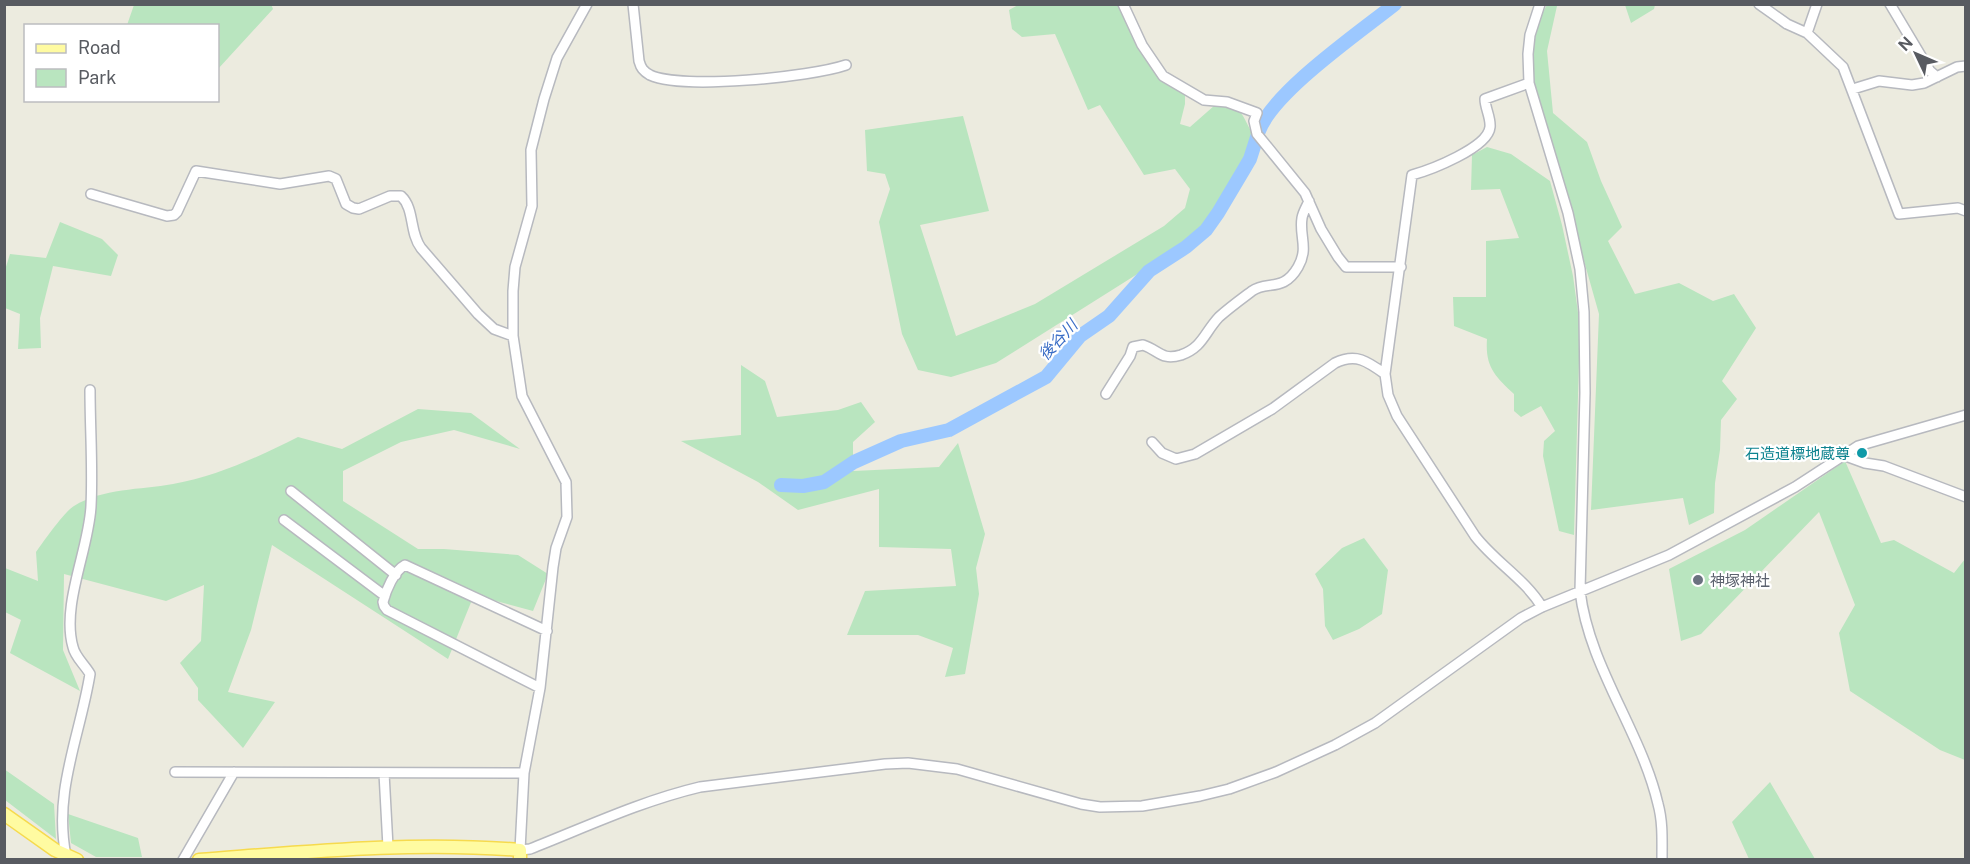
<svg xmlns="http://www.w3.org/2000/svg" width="1970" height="864" font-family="'Public Sans','Noto Sans JP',sans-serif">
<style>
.green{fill:#b9e5bf}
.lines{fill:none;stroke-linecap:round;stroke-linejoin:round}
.river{stroke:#9cc8ff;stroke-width:14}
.minor-casing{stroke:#b7b9bf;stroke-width:12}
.major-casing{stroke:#f6da4e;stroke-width:15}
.minor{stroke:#fff;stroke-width:9}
.major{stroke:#fffba1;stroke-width:12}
.culture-dot{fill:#0f9aa8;stroke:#fff;stroke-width:2}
.worship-dot{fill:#6b7280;stroke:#fff;stroke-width:2}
.labels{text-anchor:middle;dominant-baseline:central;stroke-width:4.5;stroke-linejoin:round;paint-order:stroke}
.culture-label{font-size:15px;fill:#0d838f;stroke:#fff;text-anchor:end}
.worship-label{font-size:15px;fill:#5b616d;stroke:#fff;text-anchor:start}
.water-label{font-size:16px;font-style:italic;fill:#3b6ec6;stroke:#fff}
</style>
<rect width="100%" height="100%" fill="#ecebdf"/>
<path class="green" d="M271,4L273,9L218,69V26L127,25L134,5Z
M1018,5H1118L1137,47L1185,93V104L1180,124L1190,127L1215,105C1246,109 1239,111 1254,136L1248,158L1224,195L1212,219L1193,239L996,363L951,377L918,370L902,334L879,222L890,189L885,174L867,171L865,130L963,116L989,211L920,225L956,336L1035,304L1164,226L1185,208L1190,189L1175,169L1144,175L1100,105L1088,110L1055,34L1022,37L1012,29L1009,10Z
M1547,5H1563L1557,6L1547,51L1553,113L1587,142L1601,181L1622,227L1608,241L1635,294L1679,283L1713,301L1734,294L1756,328L1722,381L1737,399L1721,420L1720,450L1715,483L1714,513L1689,525L1683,498L1591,510L1599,314L1534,84C1533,55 1532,29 1547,5Z
M1625,5H1655L1654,9L1631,23Z
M1487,147L1511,154L1550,181L1562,225L1573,276L1580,327L1574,535L1559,531L1543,456L1544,441L1555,431L1541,406L1521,417L1514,411V394C1495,376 1485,367 1487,339L1454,326L1453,297H1486V241L1519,238L1500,189L1471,190L1472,155Z
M60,222L102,239L118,255L111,276L53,266L40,318L41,348L18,349L20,314L5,308V270L10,254L46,258Z
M741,365L765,381L777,417L838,410L861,402L875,422L853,442V471L939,467L958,443L985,534L976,568L979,594L965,674L945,677L953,648L918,635H847L865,591L956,586L951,549L879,547V489L798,510L758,482L681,441L741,435Z
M418,409L471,413L520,449L454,430L401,442L343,471V501L418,549H444L518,555L548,574L533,611L474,595L448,659L272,545L251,630L228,692L275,702L243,748L198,700V688L180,663L201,641L204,585L166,601L64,574L63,650L80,691L10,653L21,620L5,612V568L38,581L36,552C44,541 64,512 74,506C103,488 140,490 173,484C218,476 258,457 298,437L342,449Z
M1845,461L1881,543L1894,540L1954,573L1965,559V760L1940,750L1850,691L1839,633L1855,605L1819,512L1701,634L1681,641L1669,569L1745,530Z
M1364,538L1388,570L1382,614L1359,629L1333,640L1325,626L1323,589L1315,574L1342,548Z
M4,769L54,804L56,839L5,800Z
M1770,782L1815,859H1749L1732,822Z
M68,814L138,838L142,857H96L71,843Z"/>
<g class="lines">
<path class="river" d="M1259,131C1273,92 1360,32 1395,4
M781,485L803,486L824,482L854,462L901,441L949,430L1046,377L1080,336L1109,316L1149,271L1186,247L1206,230L1218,213L1243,171L1250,159L1257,137"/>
<defs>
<path id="minor" d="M587,4L557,58L544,99L531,150L532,206L515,267L513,291V336L522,396L566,482L567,517L556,548L553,567L540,688L524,773L520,850L530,849C586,827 641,801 700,787L885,764L908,763L957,769L1081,804L1100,807L1142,806L1200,796L1229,789L1276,772L1335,745L1375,723L1521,618L1542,607L1669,555L1795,487L1858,446L1966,415
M633,4L639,61C641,68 643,71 650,75C682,90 811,77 846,65
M1123,4L1142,45L1163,76L1204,100L1227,102L1257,113L1254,121L1257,134L1305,193L1321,229L1338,257L1346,267H1401
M1540,4L1530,35L1528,54L1529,83L1568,213L1580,269L1584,312L1585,393L1580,591C1589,667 1641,731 1658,804C1663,822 1662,841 1662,860
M1759,4L1787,24L1807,33L1843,67L1899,214L1958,208L1966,211
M1890,4L1930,71L1937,77
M1807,33L1817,4
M1529,83L1485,99C1485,108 1491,118 1490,127C1488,148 1430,170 1412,175L1385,374L1388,395L1397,416L1475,536C1495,562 1525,579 1542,607
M1853,89L1879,81L1912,85L1924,83L1957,67L1966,66
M91,194L167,216L174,215L177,212L196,171L280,184L329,176L336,179L346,204L353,208L359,209L390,196H401C415,209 409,232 421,248L478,314L494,329L513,336
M1106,394L1130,356L1133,347L1143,345C1159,350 1161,361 1181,355C1203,347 1204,333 1219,317C1229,308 1240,300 1252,291C1267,280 1283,293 1298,267C1309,248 1299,236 1302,218C1303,212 1307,206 1309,201
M1152,442L1162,453L1176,459L1195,454L1272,409L1335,363C1356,353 1367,361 1385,374
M1843,455L1865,463L1884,466L1966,497
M291,491L396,575
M284,520L385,596
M540,688L387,610L384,606L383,602C386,590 394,571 405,565L547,631
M175,772L524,773
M384,773L388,847
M66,856C53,792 80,736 90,674C85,665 75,657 73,647C61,605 89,549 91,506C93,467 90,428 90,390
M183,860L234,772"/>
<path id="major" d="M4,814L55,850L77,860
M199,860C306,852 413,841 520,850V860"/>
</defs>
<use href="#minor" class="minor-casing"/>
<use href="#major" class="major-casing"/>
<use href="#minor" class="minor"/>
<use href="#major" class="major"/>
</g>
<circle class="culture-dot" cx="1862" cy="453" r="6"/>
<circle class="worship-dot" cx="1698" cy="580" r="6"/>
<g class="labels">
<g class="culture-label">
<text x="1850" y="453">石造道標地蔵尊</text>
</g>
<g class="worship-label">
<text x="1710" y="580">神塚神社</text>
</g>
<g class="water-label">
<text transform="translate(1058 340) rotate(-47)">後谷川</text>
</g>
</g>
<rect width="1970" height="864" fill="none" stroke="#585b61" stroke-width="12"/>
<rect x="24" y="24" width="195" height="78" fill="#ffffff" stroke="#bcbdc0" stroke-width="1.5"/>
<rect x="36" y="44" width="30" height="9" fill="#fffba1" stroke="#bcbdc0" stroke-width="1.5"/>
<text x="78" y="54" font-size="18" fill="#585b61">Road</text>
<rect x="36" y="69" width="30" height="18" fill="#b9e5bf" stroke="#bcbdc0" stroke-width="1.5"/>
<text x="78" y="84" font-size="18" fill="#585b61">Park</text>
<g transform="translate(1916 54) rotate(314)" stroke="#ffffff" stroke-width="4.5" paint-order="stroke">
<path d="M0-4.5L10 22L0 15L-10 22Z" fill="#585b61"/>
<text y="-9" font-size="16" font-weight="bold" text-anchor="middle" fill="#585b61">N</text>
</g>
</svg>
